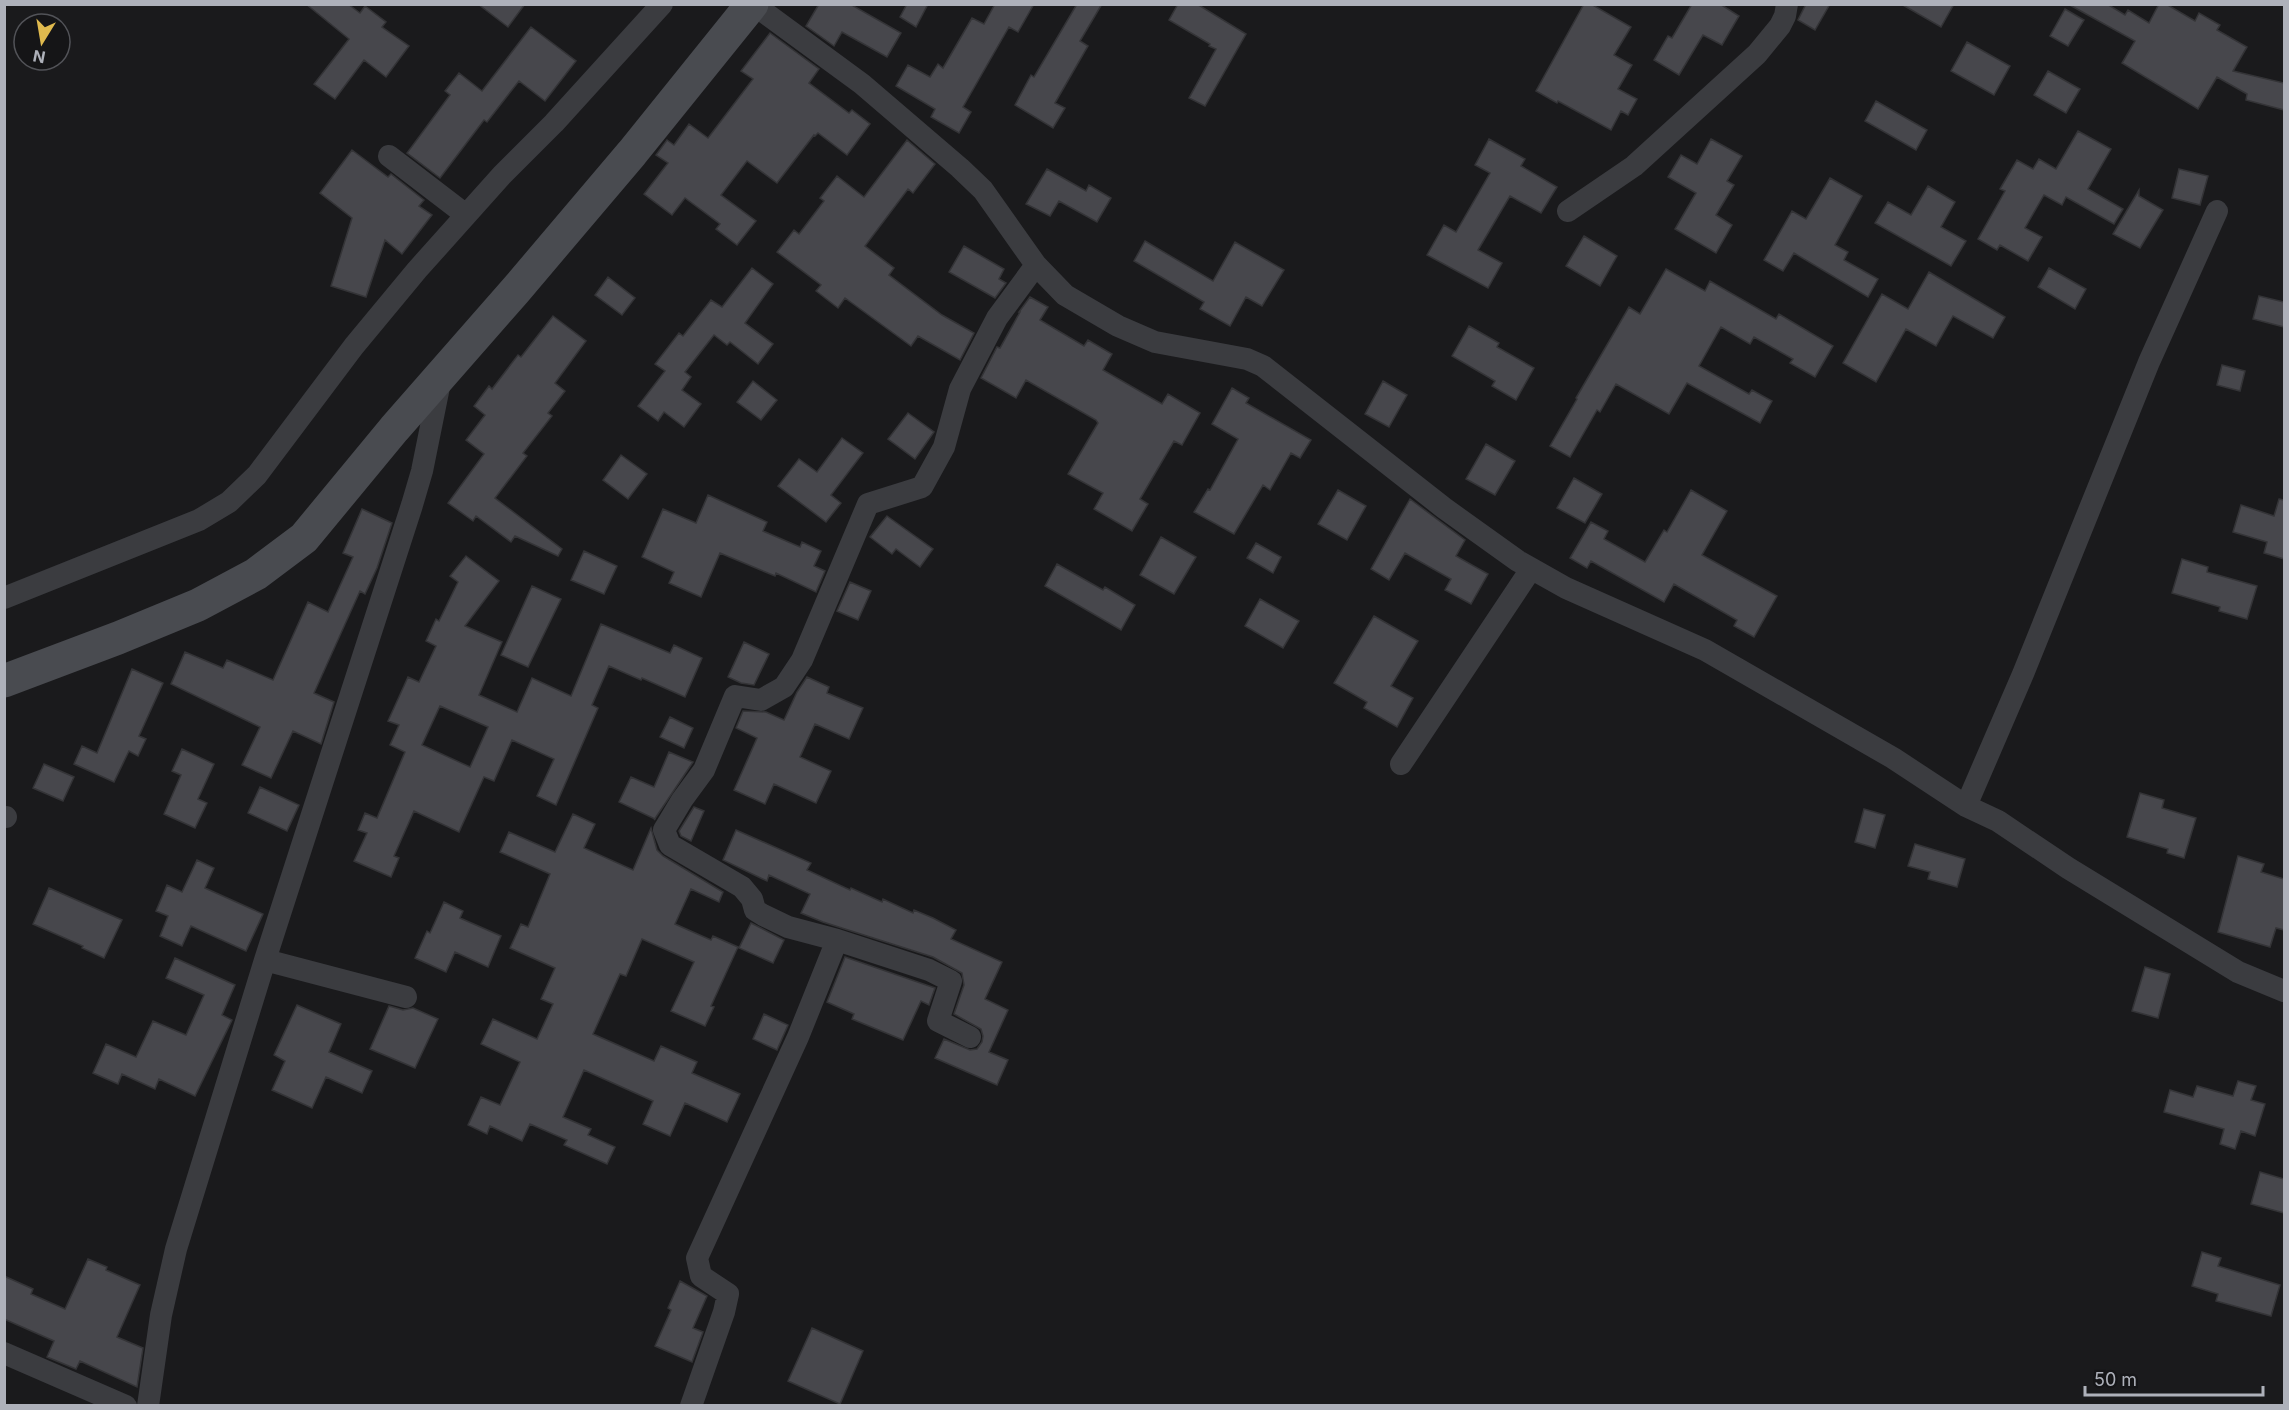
<svg xmlns="http://www.w3.org/2000/svg" width="2289" height="1410" font-family="Inter,sans-serif">
<style>
.building{fill:#47474c;stroke:#343437;stroke-width:1.5;fill-rule:evenodd}
.lines{fill:none;stroke-linecap:round;stroke-linejoin:round}
.minor{stroke:#3b3c40;stroke-width:22}
.secondary{stroke:#494b50;stroke-width:33}
</style>
<rect width="100%" height="100%" fill="#1a1a1c"/>
<path class="building" d="M306,4H348L360,13L365,6L386,22L382,27L409,46L386,77L364,60L335,99L314,84L349,39Z
M478,4H525L508,27Z
M819,4H850L901,33L887,57L842,32L834,46L806,26Z
M907,4H928L916,27L900,17Z
M995,4H1034L1018,32L1009,27L963,107L971,112L959,133L931,117L935,109L896,86L908,65L930,77L938,64L943,68L972,18L984,24Z
M1077,4H1102L1080,41L1088,46L1055,103L1065,108L1053,128L1015,105L1031,75L1034,77Z
M1178,4H1197L1246,34L1205,106L1189,98L1216,49L1209,46L1210,44L1169,20Z
M1584,4H1591L1631,27L1614,55L1632,65L1618,89L1637,99L1628,115L1621,111L1611,130L1558,101L1557,103L1536,91Z
M1692,4H1720L1739,16L1722,45L1703,35L1679,75L1654,60L1668,36L1672,38Z
M1806,4H1830L1815,30L1798,20Z
M1901,4H1954L1941,27Z
M2068,4H2107L2125,15L2128,10L2149,23L2159,4H2166L2195,21L2199,13L2220,25L2217,30L2247,47L2233,71L2284,83V110L2246,100L2247,94L2217,77L2198,109L2122,63L2135,41Z
M2065,9L2084,20L2068,46L2050,36Z
M531,27L576,61L545,101L519,81L487,122L484,120L440,178L407,153L450,95L445,91L459,73L482,91Z
M770,33L819,69L809,83L849,113L852,110L870,124L847,155L818,133L815,136L814,135L777,183L747,161L721,195L756,221L737,245L716,229L720,224L685,198L672,215L644,194L668,163L656,155L667,140L674,145L689,124L708,138L753,79L741,71Z
M1967,42L2010,66L1994,95L1951,71Z
M2048,71L2080,89L2066,113L2034,95Z
M1876,101L1927,130L1916,150L1865,121Z
M2078,131L2111,149L2088,189L2123,209L2114,224L2066,197L2062,205L2044,195L2025,228L2042,237L2028,261L2000,245L1997,250L1978,239L2005,191L2000,189L2017,160L2033,169L2039,159L2056,169Z
M1489,139L1525,159L1521,166L1557,187L1541,213L1510,196L1478,250L1502,263L1488,288L1427,255L1444,225L1456,232L1490,173L1475,165Z
M1711,139L1742,156L1727,181L1734,185L1716,215L1732,225L1716,253L1675,229L1696,193L1668,177L1681,155L1697,164Z
M907,140L935,164L913,193L908,189L865,246L894,268L889,275L942,315L974,333L960,360L918,336L911,346L845,298L838,308L816,291L821,285L777,252L794,230L799,234L824,201L820,198L837,176L864,197Z
M352,150L388,177L391,174L424,200L419,206L432,215L402,254L385,240L366,297L331,286L352,218L320,193Z
M1047,169L1086,191L1089,185L1111,198L1097,222L1059,201L1050,216L1026,204Z
M2179,169L2208,176L2200,205L2172,198Z
M1830,178L1862,196L1835,245L1848,252L1844,260L1878,279L1868,297L1794,253L1783,271L1764,260L1792,211L1806,219Z
M1928,186L1955,202L1941,227L1966,241L1951,266L1875,223L1888,202L1911,215Z
M2139,190V196L2163,210L2140,248L2113,234Z
M1584,236L1617,256L1600,286L1566,266Z
M1145,241L1213,281L1235,242L1284,270L1262,306L1246,297L1230,326L1200,309L1204,302L1134,261Z
M964,246L1004,269L999,279L1006,283L995,298L949,272Z
M752,268L773,284L745,323L773,344L758,364L730,342L727,345L714,335L685,372L691,377L682,390L701,404L684,427L664,412L658,421L638,406L665,371L655,364L679,333L683,336L711,300L722,307Z
M2049,268L2086,289L2075,309L2038,287Z
M1666,269L1705,291L1710,281L1776,319L1779,314L1833,346L1815,377L1790,363L1793,359L1754,337L1750,344L1721,327L1699,366L1749,394L1752,390L1772,401L1760,423L1687,383L1669,414L1616,384L1600,412L1597,410L1570,457L1550,446L1577,399L1576,398L1629,307L1640,314Z
M1929,272L2005,317L1993,338L1953,316L1936,346L1906,329L1876,382L1843,363L1882,294L1908,309Z
M608,277L635,298L622,315L595,295Z
M2259,296L2284,302V327L2253,319Z
M1030,297L1048,307L1040,320L1084,346L1088,340L1112,354L1103,370L1162,404L1168,394L1200,413L1182,445L1174,441L1140,499L1148,504L1132,531L1094,509L1103,493L1068,474L1098,423L1096,420L1026,380L1016,398L981,378L997,347L1000,348L1020,312H1019Z
M553,316L586,341L555,383L565,391L548,413L552,416L523,453L527,456L495,498L562,549L558,556L515,536L511,542L476,516L473,521L448,503L484,454L466,440L485,415L474,406L489,386L492,389L518,355L521,357Z
M1469,326L1499,343L1497,347L1534,368L1516,400L1492,386L1495,381L1452,356Z
M2222,365L2245,371L2240,391L2217,385Z
M753,381L777,400L761,420L737,402Z
M1383,381L1407,395L1389,427L1365,414Z
M1232,388L1249,398L1246,403L1311,440L1300,458L1291,453L1270,490L1263,485L1234,534L1194,512L1208,489L1210,490L1238,439L1212,424Z
M908,413L934,432L915,459L888,439Z
M842,438L863,453L831,495L841,503L826,522L778,486L799,459L817,472Z
M1486,444L1515,461L1495,495L1466,479Z
M621,455L647,474L628,499L603,480Z
M1574,478L1602,494L1585,523L1557,508Z
M1338,490L1366,506L1347,540L1318,524Z
M1691,490L1727,511L1702,555L1777,596L1754,637L1734,626L1737,620L1674,584L1664,602L1591,561L1587,568L1570,558L1591,522L1608,531L1604,539L1645,562L1664,530L1667,532Z
M708,495L767,522L763,531L800,547L802,542L821,551L814,566L825,571L816,592L776,573L775,576L720,553L701,597L669,583L674,572L642,557L663,509L696,523Z
M1410,499L1465,540L1456,556L1488,574L1471,604L1445,590L1451,579L1405,553L1389,580L1371,569Z
M2279,499L2284,500V559L2264,553L2267,542L2233,532L2241,505L2274,516Z
M362,509L392,523L377,568L365,594L360,591L314,693L334,702L321,744L293,731L271,778L242,765L260,727L171,684L185,652L223,668L227,660L273,680L308,602L328,612L353,557L343,553Z
M887,516L933,549L920,567L896,549L892,554L870,537Z
M1161,537L1196,557L1174,594L1140,575Z
M1256,543L1281,557L1273,573L1247,558Z
M584,551L617,566L604,594L571,580Z
M466,556L499,581L465,626L502,642L479,695L517,712L532,678L571,696L601,624L670,653L674,645L702,658L685,697L642,678L641,680L609,666L592,705L598,708L556,805L537,796L554,759L512,740L494,781L484,777L459,832L414,811L394,856L399,858L391,877L354,861L367,833L358,830L365,813L377,818L405,752L390,745L399,725L388,721L408,677L419,682L436,646L426,641L436,619L439,621L458,582L450,576ZM440,706L488,727L470,767L422,745Z
M2182,559L2208,567L2207,572L2257,586L2247,619L2219,611L2220,607L2172,593Z
M1057,564L1103,590L1105,587L1135,605L1121,630L1045,586Z
M850,582L871,591L858,620L837,611Z
M532,586L561,599L528,667L501,655Z
M1260,599L1299,621L1283,648L1245,626Z
M1374,616L1418,641L1391,686L1413,698L1397,727L1364,708L1367,702L1334,683Z
M744,642L769,654L754,685L741,683L728,677Z
M132,669L163,683L139,736L146,739L138,756L129,751L114,782L74,764L82,746L97,753Z
M807,677L829,687L827,693L863,708L849,739L815,724L800,757L831,771L816,803L774,784L765,804L734,790L757,738L736,728L743,711L766,712L784,720L797,692Z
M670,717L693,728L684,748L660,737Z
M182,749L214,764L198,799L207,803L195,828L164,814L181,775L172,771Z
M669,752L693,762L654,820L655,819L619,802L631,777L654,787Z
M44,764L74,777L63,801L33,788Z
M260,787L299,805L287,831L248,813Z
M2140,793L2164,800L2162,808L2196,818L2184,858L2167,853L2168,849L2127,837Z
M694,807L704,811L691,841L681,836L679,831Z
M1864,809L1885,815L1875,848L1855,842Z
M573,814L595,824L584,848L633,870L651,828L657,850L663,856L723,892L719,902L691,889L675,924L711,940L713,936L738,947L711,1006L714,1007L705,1026L671,1011L694,962L642,939L626,976L620,974L593,1034L654,1061L661,1046L697,1062L692,1073L740,1094L727,1122L685,1103L670,1136L643,1124L653,1101L584,1070L563,1117L591,1129L588,1135L615,1147L607,1164L564,1145L567,1140L530,1124L522,1141L490,1126L487,1134L468,1125L481,1097L500,1105L520,1062L481,1044L493,1019L537,1039L553,1004L541,999L555,968L510,948L521,924L528,927L550,874L500,852L509,832L555,852Z
M736,830L811,863L807,870L850,890L851,888L882,902L883,899L913,913L914,910L933,918L956,930L951,939L1002,962L985,999L1008,1010L989,1052L1008,1060L997,1085L935,1058L944,1039L970,1050L977,1049L982,1042L983,1036L981,1029L954,1014L964,985L962,973L933,957L823,922L801,913L810,894L769,875L767,881L723,860Z
M1915,844L1965,859L1957,887L1928,879L1930,872L1908,866Z
M2238,856L2264,864L2261,872L2284,879V930L2276,928L2270,947L2218,932Z
M197,860L214,868L205,888L263,914L246,951L191,926L182,946L160,936L168,916L156,911L167,885L182,892Z
M49,888L122,920L104,958L82,948L83,946L33,924Z
M444,902L463,911L460,918L501,936L488,967L455,952L446,972L415,958L427,931L430,933Z
M751,923L784,940L773,963L739,948Z
M845,957L935,988L929,1005L921,1001L903,1040L852,1019L854,1014L827,1002Z
M175,958L235,985L222,1015L232,1020L195,1096L159,1079L155,1089L122,1074L118,1084L93,1073L106,1044L136,1057L153,1021L186,1035L204,995L166,978Z
M2145,967L2170,974L2158,1018L2132,1011Z
M297,1005L341,1024L329,1052L372,1071L362,1093L326,1077L312,1108L272,1090L285,1061L274,1055Z
M389,1006L403,1010L413,1008L438,1019L415,1068L370,1049Z
M764,1014L788,1025L777,1050L753,1039Z
M2238,1081L2256,1086L2251,1100L2265,1104L2255,1136L2241,1131L2235,1149L2220,1144L2224,1129L2164,1112L2170,1090L2193,1097L2197,1086L2233,1096Z
M2260,1172L2284,1179V1213L2251,1204Z
M2202,1252L2221,1258L2218,1266L2280,1285L2271,1316L2216,1301L2218,1294L2192,1286Z
M88,1259L107,1267L106,1270L140,1285L117,1337L143,1348L137,1387L80,1361L76,1369L47,1357L54,1341L4,1319V1276L33,1289L31,1294L65,1309Z
M680,1281L707,1296L693,1328L703,1332L692,1362L655,1346L671,1310L668,1308Z
M812,1328L863,1351L840,1404L788,1381Z"/>
<g class="lines">
<path class="minor" d="M753,4L862,84L960,168L983,190L1036,265L1065,295L1118,326L1155,342L1247,359L1263,366L1444,508L1518,561L1566,588L1705,650L1893,758L1966,806L1998,821L2068,868L2238,972L2284,991
M389,156L466,215
M1568,211L1634,166L1757,54L1780,26L1785,16L1787,4
M4,598L199,520L229,502L257,475L354,346L417,270L502,175L554,123L662,4
M1401,764L1531,569
M1966,806L2023,674L2149,362L2217,211
M4,817H6
M265,960L406,997
M970,1037L938,1021L951,981L929,970L837,940L788,927L763,915L755,910L752,899L742,887L670,845L664,830L682,800L704,770L735,696L761,700L784,687L802,660L868,504L922,487L944,447L960,389L997,318L1036,265
M4,1353L126,1406
M148,1406L161,1315L176,1249L265,960L412,505L422,471L441,377
M691,1406L724,1312L728,1294L701,1276L697,1258L798,1037L837,940"/>
<path class="secondary" d="M4,681L118,638L198,605L256,574L304,538L394,429L515,291L632,153L752,4"/>
</g>
<rect width="2289" height="1410" fill="none" stroke="#aeb1ba" stroke-width="12"/>
<g transform="translate(42 42) rotate(191)"><circle r="28" fill="#151517" stroke="#525358" stroke-width="1.5"/>
<path d="M0-4.5L10 22L0 15L-10 22Z" fill="#e0ba4e"/>
<text y="-9" font-size="16" font-weight="bold" text-anchor="middle" fill="#aeb1ba">N</text>
</g>
<path d="M2085 1386v9h178v-9" fill="none" stroke="#aeb1ba" stroke-width="3"/>
<text x="2094" y="1386" font-size="18" fill="#aeb1ba" stroke="#151517" stroke-width="4.5" paint-order="stroke">50 m</text>
</svg>
